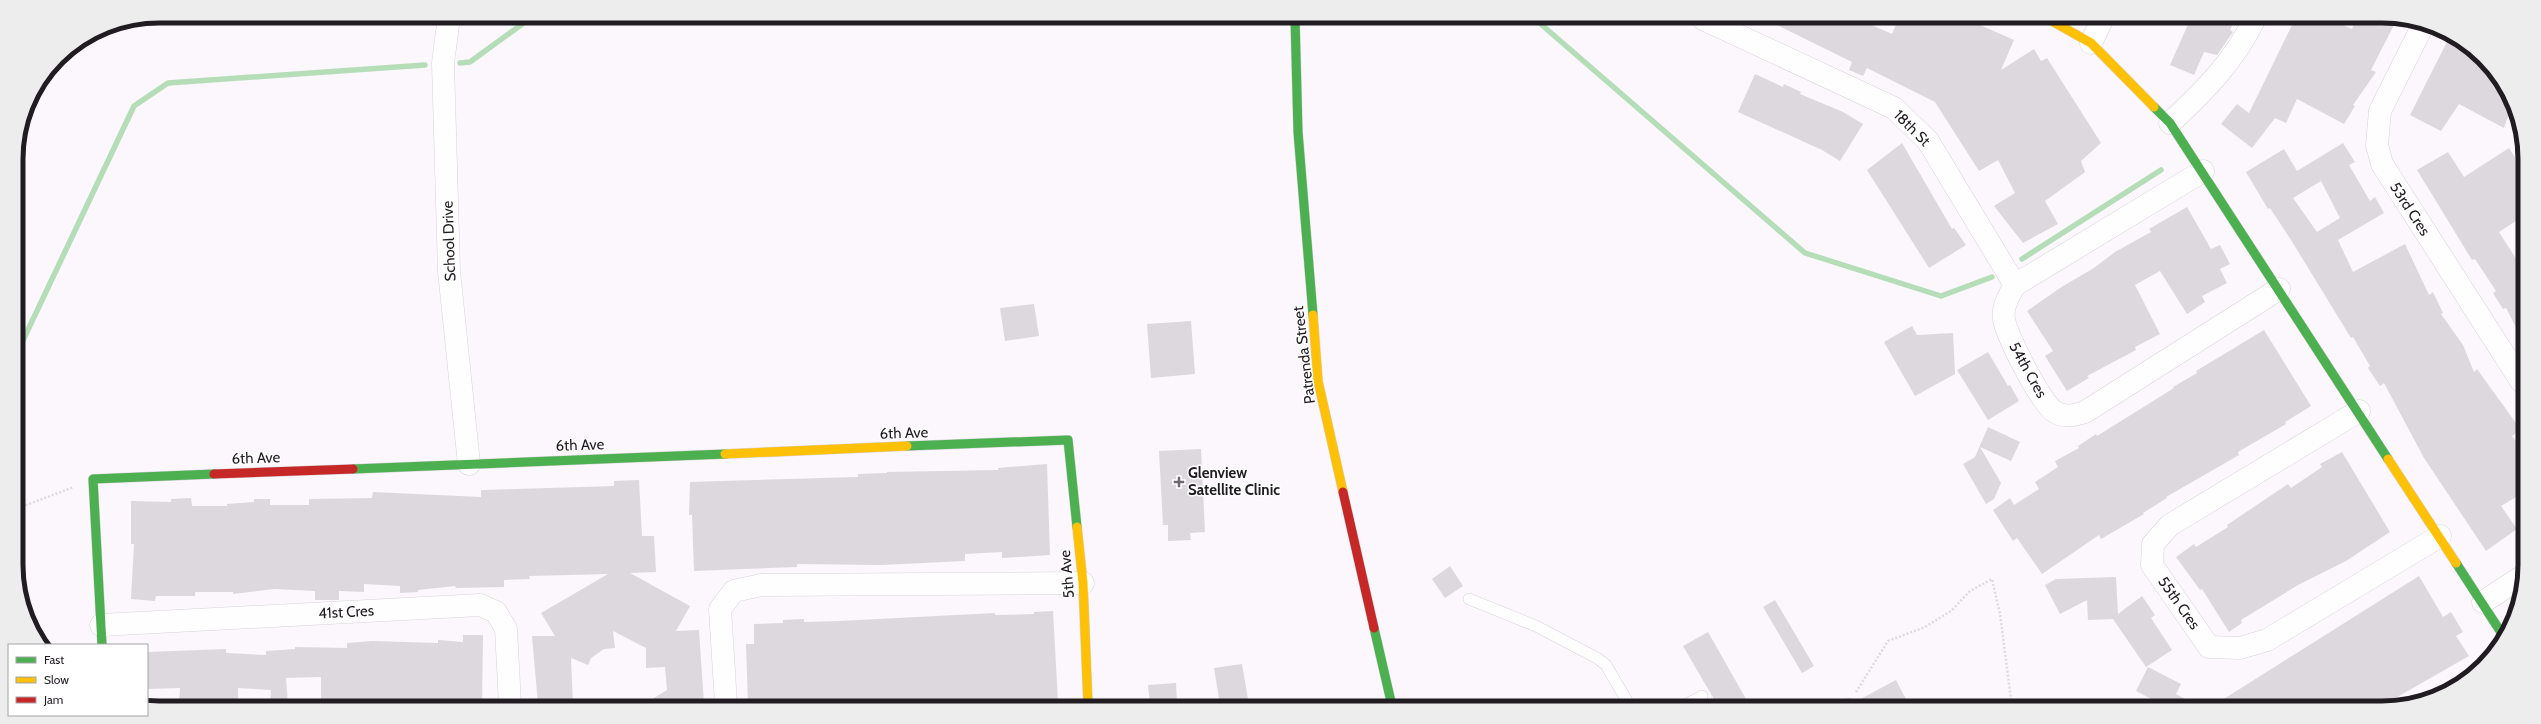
<svg xmlns="http://www.w3.org/2000/svg" width="2541" height="724" font-family="Cabin,sans-serif">
<style>
.lines{fill:none;stroke-linecap:round;stroke-linejoin:round}
.stream{stroke:#b4ddb8;stroke-width:5.5}
.building{fill:#dcd8dd;fill-rule:evenodd}
.lane-casing{stroke:#d7d3d8;stroke-width:12}
.street-casing{stroke:#d7d3d8;stroke-width:23}
.fast-casing{stroke:#d7d3d8;stroke-width:10}
.slow-casing{stroke:#d7d3d8;stroke-width:10}
.jam-casing{stroke:#d7d3d8;stroke-width:10}
.path{stroke:#dddcdd;stroke-width:2.5;stroke-dasharray:2 2;stroke-linecap:butt}
.lane{stroke:#fefeff;stroke-width:11}
.street{stroke:#fefeff;stroke-width:22}
.fast{stroke:#4caf50;stroke-width:9}
.slow{stroke:#ffc107;stroke-width:9}
.jam{stroke:#c62828;stroke-width:9}
.poi-dot{fill:#6d696e;stroke:#fff;stroke-width:1.5}
.labels{text-anchor:middle;dominant-baseline:central;stroke-width:3;stroke-linejoin:round;paint-order:stroke}
.street-label{font-size:15px;fill:#211c22;stroke:#fff}
.poi-label{font-size:15px;font-weight:bold;fill:#211c22;stroke:#fff;text-anchor:start}
.rim{fill:none;stroke:#211c22;stroke-width:5}
</style>
<rect width="100%" height="100%" fill="#fbf7fc"/>
<g class="lines">
<path class="stream" d="M1535,19L1805,253L1941,296L1992,277
M460,63L470,62L532,17
M2022,259L2161,170
M17,353L134,106L168,83L425,65"/>
</g>
<path class="building" d="M1765,19L1860,20L1892,34L1898,20H1982L1980,25L2014,40L2001,70L2034,49L2041,61L2047,58L2101,143L2081,161L2085,172L2045,201L2058,224L2023,243L1994,206L2015,193L1998,160L1979,171L1935,102L1867,68L1863,76L1849,70L1852,62Z
M2190,20H2234L2230,30L2233,32L2217,55L2204,52L2194,75L2170,65Z
M2294,21H2334L2352,29L2355,21H2396L2371,70L2376,72L2353,105L2355,106L2344,124L2297,99L2286,123L2275,118L2252,148L2221,124L2237,104L2249,113Z
M2451,34L2489,64L2511,108L2504,128L2459,104L2441,131L2410,115Z
M1755,74L1783,87L1784,84L1801,92L1800,94L1843,112L1863,124L1840,161L1822,150L1738,112Z
M1902,143L1952,229L1954,228L1966,245L1929,268L1867,170Z
M2343,143L2355,162L2349,165L2370,201L2375,197L2384,213L2338,240L2353,272L2405,244L2429,295L2433,292L2443,313L2441,314L2463,345L2474,372L2477,369L2521,430L2512,436L2521,448V494L2501,506L2517,529L2486,551L2424,458L2384,383L2380,386L2368,368L2370,366L2353,337L2351,338L2291,240L2270,208L2268,209L2246,172L2284,149L2297,171ZM2321,181L2340,218L2317,232L2293,198Z
M2509,148L2522,168V217L2499,232L2522,268L2521,337L2506,308L2503,309L2493,293L2496,291L2475,259L2472,260L2417,170L2448,152L2464,177Z
M2187,207L2211,249L2220,245L2230,264L2220,269L2227,283L2202,296L2205,302L2187,314L2160,271L2135,285L2160,334L2135,347L2136,350L2087,376L2089,378L2067,391L2045,356L2053,351L2027,311L2063,286L2094,268L2115,252L2151,232L2149,229Z
M1034,304L1039,336L1005,341L1000,308Z
M1191,321L1195,374L1151,378L1147,324Z
M1912,326L1917,335L1953,333L1955,374L1915,396L1884,342Z
M2264,330L2311,406L2285,422L2286,424L2238,452L2239,455L2166,497L2167,498L2143,513L2144,514L2101,539L2099,535L2042,574L2017,538L2013,541L1993,510L2010,498L2014,505L2039,489L2035,482L2058,467L2055,461L2079,448L2078,446L2096,434L2097,436L2174,388L2173,387L2197,373L2196,371Z
M1988,352L2008,386L2010,385L2019,401L1988,420L1957,370Z
M1988,427L2020,442L2011,461L1980,447L2001,483L1994,499L1986,504L1963,464L1975,457Z
M1201,449L1205,532L1190,533L1191,540L1168,541V525H1163L1159,451Z
M2342,452L2390,532L2346,561L2298,585L2241,620L2242,623L2229,632L2202,589L2200,590L2176,557L2194,544L2196,547L2228,527L2227,525L2288,484L2291,488L2322,467L2320,464Z
M1047,464L1050,555L1002,558V552L965,554V561L881,565L797,564V567L694,571L692,515H689L690,482L858,477V474L887,473V472L998,470V468Z
M639,480L642,536H654L656,572L630,573L690,606L676,631L699,630L704,704H644L667,690L665,667L646,668V648L613,631L615,648L604,649L591,658L588,665L571,658L573,704H538L532,636H555L541,613L608,574L529,576L530,579L504,580V587L456,588L455,586L418,590V592L400,593V586L364,584V592L339,591V600H315V591L274,589L233,594V592H195V596H156L155,601L131,599L134,544H131V501L171,502V499L191,498L192,506H227V504L254,502V499H270V505H309V499L372,498L373,492L481,497V490L614,486V481Z
M1450,566L1463,586L1445,598L1432,579Z
M2419,576L2443,617L2451,612L2463,632L2456,636L2469,656L2378,708L2211,707Z
M2116,577L2118,614L2142,596L2155,615L2151,618L2172,650L2146,667L2113,619L2088,620L2087,600L2060,614L2045,585L2056,579Z
M1775,600L1814,666L1802,673L1763,607Z
M1053,611L1058,702L1022,705L748,704L746,644H754V624L783,623V620L804,619V622L839,621L995,613V615L1034,614V612Z
M1708,632L1750,706H1718L1683,646Z
M463,635H483L482,704H321V677L286,678L288,704L270,703L271,690L238,688V703H179L180,688L147,689V652L226,649V653L266,655V651L295,649V647L347,648V643L372,641L438,643V640L463,642Z
M1242,664L1249,705H1220L1214,668Z
M2148,667L2181,684L2176,694L2199,707H2167L2136,691Z
M1896,680L1910,707H1854L1855,702Z
M1176,683L1177,705H1150L1148,685Z"/>
<g class="lines">
<defs>
<path id="lane" d="M1469,599L1536,626L1597,658L1606,665L1630,706
M1683,706L1702,696
M1846,707L1848,704"/>
<path id="street" d="M449,17L443,63L449,271L469,464
M1703,19L1894,108L1928,141L2015,285
M2424,23L2380,111L2377,145L2382,164L2521,381
M2091,43L2102,20
M2170,123C2204,91 2233,63 2254,20
M2203,171L2015,285C2009,296 2002,306 2004,319C2006,335 2042,405 2055,412C2065,418 2075,415 2085,412L2279,289
M2359,411L2170,525L2153,544L2152,565L2209,647L2240,648L2267,640L2440,536
M2483,602L2520,578
M101,625L480,605L496,612L506,629L510,704
M726,704L720,609L734,591L761,585L1083,583"/>
<path id="fast" d="M1295,18L1298,132L1313,315
M2154,107L2170,123L2388,459
M907,446L1068,440L1077,527
M353,469L725,454
M2456,563L2504,637
M1374,628L1392,706
M102,645L93,479L214,474"/>
<path id="slow" d="M2050,20L2091,43L2154,107
M1313,315L1318,381L1343,492
M725,454L907,446
M2388,459L2456,563
M1077,527L1083,583L1088,705"/>
<path id="jam" d="M214,474L353,469
M1343,492L1374,628"/>
</defs>
<use href="#lane" class="lane-casing"/>
<use href="#street" class="street-casing"/>
<use href="#fast" class="fast-casing"/>
<use href="#slow" class="slow-casing"/>
<use href="#jam" class="jam-casing"/>
<path class="path" d="M18,508L74,487
M1856,692L1888,641L1925,627L1951,611L1970,591L1992,579L2000,614L2012,707"/>
<use href="#lane" class="lane"/>
<use href="#street" class="street"/>
<use href="#fast" class="fast"/>
<use href="#slow" class="slow"/>
<use href="#jam" class="jam"/>
</g>
<path class="poi-dot" d="M1177 476h4v4h4v4h-4v4h-4v-4h-4v-4h4z"/>
<g class="labels">
<g class="street-label">
<text transform="translate(1912 128) rotate(45)">18th St</text>
<text transform="translate(2410 209) rotate(57)">53rd Cres</text>
<text transform="translate(449 241) rotate(-92)">School Drive</text>
<text transform="translate(1304 355) rotate(-97)">Patrenda Street</text>
<text transform="translate(2028 370) rotate(61)">54th Cres</text>
<text transform="translate(904 433) rotate(-2)">6th Ave</text>
<text transform="translate(580 445) rotate(-2)">6th Ave</text>
<text transform="translate(256 458) rotate(-2)">6th Ave</text>
<text transform="translate(1067 574) rotate(-95)">5th Ave</text>
<text transform="translate(2179 603) rotate(55)">55th Cres</text>
<text transform="translate(346 612) rotate(-3)">41st Cres</text>
</g>
<g class="poi-label">
<text x="1188" y="473">Glenview<tspan x="1188" dy="17">Satellite Clinic</tspan></text>
</g>
</g>
<path d="M0 0H2541V724H0ZM159 23H2382A136 136 0 0 1 2518 159V565A136 136 0 0 1 2382 701H159A136 136 0 0 1 23 565V159A136 136 0 0 1 159 23Z" fill="#ededed" fill-rule="evenodd"/>
<path class="rim" d="M159 23H2382A136 136 0 0 1 2518 159V565A136 136 0 0 1 2382 701H159A136 136 0 0 1 23 565V159A136 136 0 0 1 159 23Z"/>
<rect x="8" y="644" width="140" height="72" fill="#ffffff" stroke="#a6a4a7"/>
<rect x="16" y="657" width="20" height="6" fill="#4caf50" stroke="#a6a4a7"/>
<text x="44" y="664" font-size="12" fill="#211c22">Fast</text>
<rect x="16" y="677" width="20" height="6" fill="#ffc107" stroke="#a6a4a7"/>
<text x="44" y="684" font-size="12" fill="#211c22">Slow</text>
<rect x="16" y="697" width="20" height="6" fill="#c62828" stroke="#a6a4a7"/>
<text x="44" y="704" font-size="12" fill="#211c22">Jam</text>
</svg>
